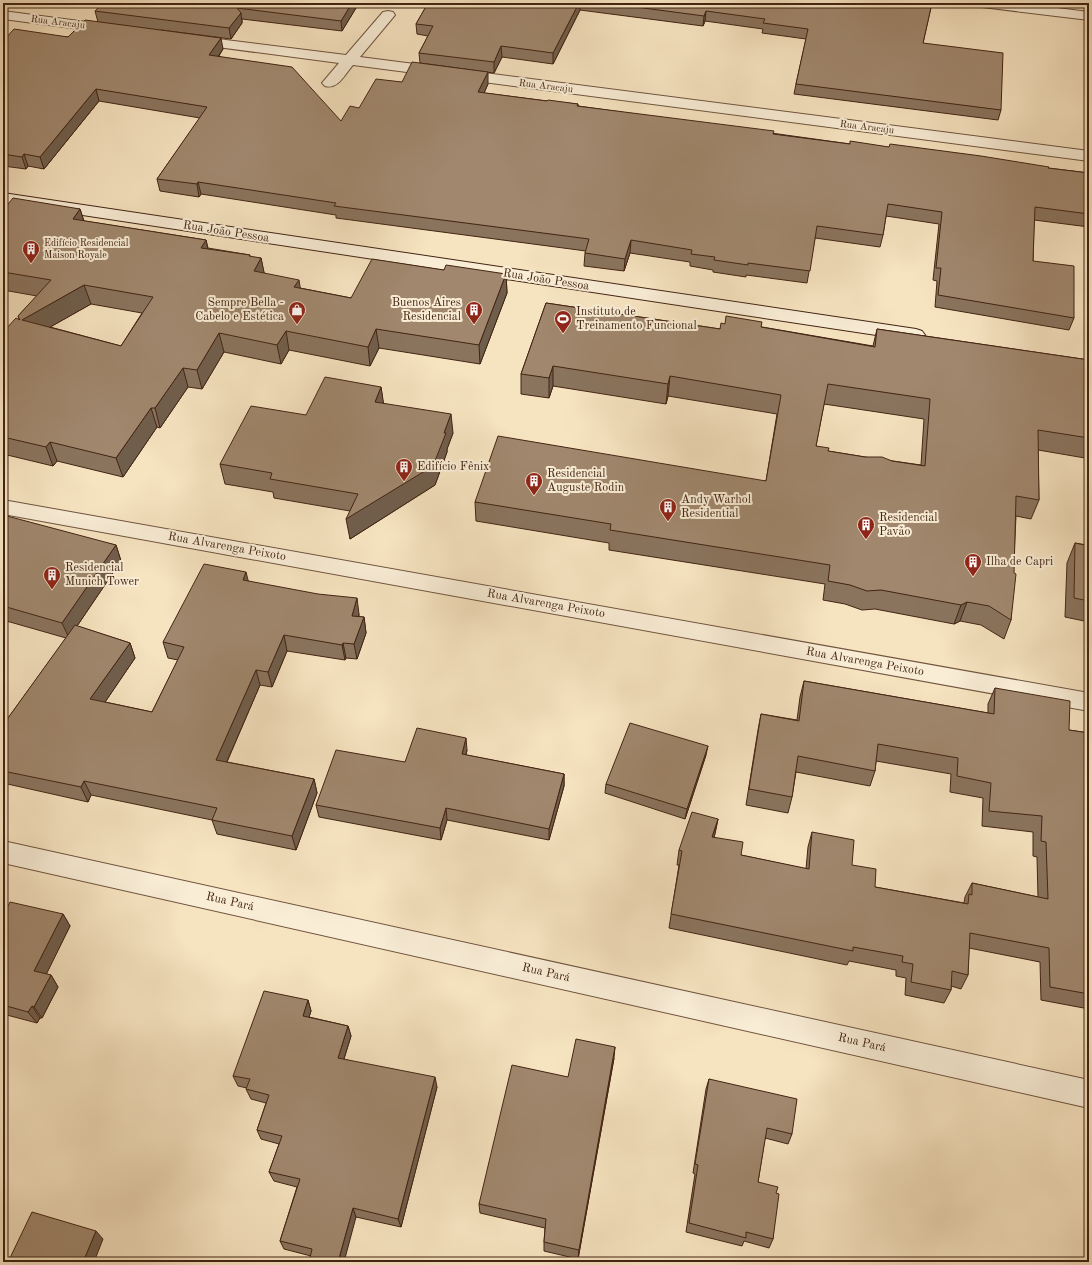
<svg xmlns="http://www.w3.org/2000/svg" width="1092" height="1265" font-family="'Old Standard TT',serif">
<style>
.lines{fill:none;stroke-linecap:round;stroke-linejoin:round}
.street-casing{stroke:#70543e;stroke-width:2}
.secondary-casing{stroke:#432413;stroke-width:2}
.street{fill:#f9edd6;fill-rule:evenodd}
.secondary{fill:#f9edd6;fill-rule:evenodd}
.wall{fill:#8a745e;stroke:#432413;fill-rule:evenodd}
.shaded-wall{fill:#705e4c;stroke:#432413}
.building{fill:#a0876d;stroke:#432413;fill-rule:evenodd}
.labels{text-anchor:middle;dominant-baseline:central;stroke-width:4;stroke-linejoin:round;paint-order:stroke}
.far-street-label{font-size:10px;fill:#432413;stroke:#f9edd6}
.far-poi-label{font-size:10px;fill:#432413;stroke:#f9edd6;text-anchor:start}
.street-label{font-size:12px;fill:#432413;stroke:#f9edd6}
.poi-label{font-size:12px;fill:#432413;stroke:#f9edd6;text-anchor:start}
</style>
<rect width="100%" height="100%" fill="#f6e3c0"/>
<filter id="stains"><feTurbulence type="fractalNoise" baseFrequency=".005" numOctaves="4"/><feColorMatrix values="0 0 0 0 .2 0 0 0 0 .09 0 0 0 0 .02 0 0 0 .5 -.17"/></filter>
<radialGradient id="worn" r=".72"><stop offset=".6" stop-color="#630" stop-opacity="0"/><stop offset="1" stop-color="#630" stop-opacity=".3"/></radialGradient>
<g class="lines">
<defs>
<path id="street" d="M975,3H1017L1089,12V20L982,7L977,6Z
M3,11L110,25L115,26L117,29L115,32L110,33L3,19Z
M388,11L393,12L395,15L360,57L1089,151V161L353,65C345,74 338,90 325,86L322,83L339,63L194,44L189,43L187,40L189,37L194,36L346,55L383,12Z
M3,500L1089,693V711L3,514Z
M3,841L1089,1080V1108L3,863Z"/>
<path id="secondary" d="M3,193L916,329L922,331L925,335L922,339L916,341L3,203Z"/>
</defs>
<use href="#street" class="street-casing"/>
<use href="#secondary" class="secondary-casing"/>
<use href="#street" class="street"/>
<use href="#secondary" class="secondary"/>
</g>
<path class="wall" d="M103,3H359L342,31L242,19V23L231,39L161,30L223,49L219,56L341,121L359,108L402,82L488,84L484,93L547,101L578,104V106L850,144L1089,173V227L1034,220L1033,261L1074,318L1069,330L935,307L937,281L933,280L939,224L886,216L883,235L880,247L815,238L807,283L746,275V277L713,272V270L690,266V262L630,253L624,271L584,266L585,253L586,251L336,218V215L201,194L199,197L160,191L157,179L200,118L99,101L44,169L28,166L26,169L3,166V41L68,37L98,22L95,11Z
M424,3H932L923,43L1001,110L998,120L794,94L796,84L806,39L762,33L763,29L705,21L703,26L580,10L553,64L502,57L494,73L420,63L419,53L428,36L417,34L416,24L427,5H424Z
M3,208L80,209L84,221L206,240L208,248L250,255V257L261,258L264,273L300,288L351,298L444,270L506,274L507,293L480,364L379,348L370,366L289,350L281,364L224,352L202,389L188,387L160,428L157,427L123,477L57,461L53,466L3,454V332L19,319L18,316L37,296L3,290ZM91,304L142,313L121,346L50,327Z
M546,303L720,329L725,324L762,327L873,346L877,329L1089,360V622L1065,617L1067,563L1075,543L1087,545L1085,458L1038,450L1039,500L1031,519L1016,516L1011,620L1004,639L981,625L960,621L954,624L875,609L862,610L845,604L823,600L825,584L609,550V543L476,521L475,502L766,481L777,414L668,396L666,404L553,386L549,398L521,394V374ZM824,404L924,419L921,465L865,457L828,451L816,446Z
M381,387L383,403L453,433L447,449V452L435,485L350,539V511L274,498L273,492L225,484L220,464L306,415Z
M3,522L116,545L121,561L77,626L130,643L135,658L105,702L152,712L178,660L168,658L163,642L248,581L359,614V617H364L366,633L357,659L346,658L345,660L287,651L272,687L260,685L227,762L314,779L317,793L296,850L217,834L212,820L91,795L88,802L3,783V725L66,638L3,620Z
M804,681L988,713V704L995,688L1069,730L1089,733V1009L1041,1000L1040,962L969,948L968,975L961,989L951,986V990L944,1003L905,995L906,978L896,976V970L849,961L847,965L669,928L679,865H677L679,850L718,819L714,837L741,855L806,869L808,847L812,832L852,865L875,887L964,903L965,897L972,883L1038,897L1037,857L1033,856V832L982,826L983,798L950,792L951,774L876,761L875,771L870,786L796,772L792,797L788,813L746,805L758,730L761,714L797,720L800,697Z
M467,750L466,755L564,774V786L549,840L447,820L441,840L319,817L316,805L405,762Z
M706,755L685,819L605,793L606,784Z
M63,914L70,926L46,974L51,975L58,987L42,1018H40L37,1023L3,1014V916Z
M308,1000L311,1011L309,1017L348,1026L351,1036L344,1059L437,1087L401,1227L356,1217L311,1256L284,1249L280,1241L297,1187L274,1181L269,1172L279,1144L261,1139L257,1130L266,1103L251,1099L246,1089L247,1088L238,1086L233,1076Z
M614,1058L578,1259L544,1251V1242L545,1228L480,1213L479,1204Z
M709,1079L792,1134L788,1144L765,1138L758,1182L776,1193L773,1239L769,1248L744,1241L742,1246L686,1232L695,1174L693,1173L706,1089Z"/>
<path class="shaded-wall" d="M352,3H359L342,31L341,21Z
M579,3H580V10L553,64V53Z
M706,11L705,21L703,26L704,16Z
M241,13L242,23L231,39L229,28Z
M221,38L223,49L211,67L209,55Z
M501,46L502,57L494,73V62Z
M488,72V84L479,104L478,92Z
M96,89L99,101L44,169L40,157Z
M24,154L28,166L26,169L22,157Z
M198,182L201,194L199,197L197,184Z
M80,209L86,228L73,219Z
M206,240L210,260L201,248Z
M631,240L630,253L624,271L625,259Z
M261,258L265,277L254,271Z
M506,274L507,293L480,364L479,345Z
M299,280L302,299L294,287Z
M84,285L91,304L29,339L22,320Z
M376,329L379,348L370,366L368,347Z
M286,331L289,350L281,364L277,345Z
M219,333L224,352L202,389L197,370Z
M553,366V386L549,398V378Z
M183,368L188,387L160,428L155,408Z
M670,376L668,396L666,404L668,384Z
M381,387L384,406L375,402Z
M151,408L157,427L123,477L116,458Z
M451,414L453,433L447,449V452L435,485L350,539L346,519L444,433Z
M50,442L57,461L53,466L46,447Z
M116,545L121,561L69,638L62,623Z
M246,572L250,588L243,580Z
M357,598L359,614L355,631L352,616Z
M967,602L960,621L954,624L961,605Z
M364,617L366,633L357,659L354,644Z
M284,635L287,651L272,687L268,672Z
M130,643L135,658L97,714L90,699Z
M343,643L346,658L345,660L342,645Z
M256,670L260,685L221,775L216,760Z
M466,738L467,750L463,766L462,754Z
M708,746L706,755L685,819L687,809Z
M564,774V786L549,840V829Z
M314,779L317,793L296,850L292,836Z
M84,781L91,795L88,802L81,787Z
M446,808L447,820L441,840L440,828Z
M718,819L715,834L709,852L712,837Z
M63,914L70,926L42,983L34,971Z
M51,975L58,987L42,1018L34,1007Z
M308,1000L311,1011L306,1026L303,1016Z
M32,1006L40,1018L37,1023L28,1012Z
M348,1026L351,1036L341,1068L338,1058Z
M615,1047L614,1058L578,1259L579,1250Z
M435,1077L437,1087L401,1227L398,1219Z
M353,1208L356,1217L344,1262H338Z
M96,1231L103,1239L94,1262H83Z"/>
<path class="building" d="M103,3H352L341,21L237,8L241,13L229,28L95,11Z
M428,3H579L553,53L501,46L494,62L419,53L433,26L416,24Z
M606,3H932L923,43L1003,53L1001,110L796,84L808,29L763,23L765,19L706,11L704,16Z
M85,20L221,38L209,55L292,67L341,121L350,106L359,108L376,79L402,82L412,62L488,72L478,92L547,101L548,100L578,104L577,106L774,131L773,134L850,144V141L889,147L890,144L981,156L1049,167L1048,168L1089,173V214L1035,207L1033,261L1074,266V318L938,295L941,268H936L942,212L888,204L883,235L817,226L810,271L748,263V265L714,260L715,257L691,254L692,250L631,240L625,259L585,253L589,239L334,206L336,203L198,182L197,184L157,179L207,107L96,89L40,157L24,154L22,157L3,154V41L14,29L68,37Z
M13,198L80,209L73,219L206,240L201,248L250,255L249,256L261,258L254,271L299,280L294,287L351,298L372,259L444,270L446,265L506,274L479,345L376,329L368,347L286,331L277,345L219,333L197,370L183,368L155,408H151L116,458L50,442L46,447L3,437V332L16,318L20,320L18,316L51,280L3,272V208L4,209ZM84,285L153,297L121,346L22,320Z
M546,303L720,329L721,323L725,324L726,316L762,322L761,327L875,347L877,329L1089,360V438L1038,430L1039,500L1016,496L1014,573L1016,574L1011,620L989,606L967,602L961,605L881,590L867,591L850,585L828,581L830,565L610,530L611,524L475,502L498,436L766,481L781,395L670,376L668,384L553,366L549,378L521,374ZM828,384L930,399L925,466L892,461L882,457H865L828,451L829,448L816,446Z
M325,377L381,387L375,402L451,414L444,433H446L433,466L346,519L358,494L270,479L272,473L220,464L251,406L306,415Z
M7,516L116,545L62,623L3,606V522Z
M1075,543L1089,546V601L1074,598Z
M204,564L246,572L243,580L318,594L357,598L352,616L364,617L354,644L343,643L342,645L284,635L268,672L256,670L216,760L314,779L292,836L212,820L217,808L84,781L81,787L3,771V725L75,625L130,643L90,699L152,712L184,647L163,642Z
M804,681L994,714L995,688L1070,701L1069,730L1089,733V994L1050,987L1049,948L970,933L968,975L952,971L951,990L911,982L913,964L902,962L903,956L853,947V951L671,914L682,851L679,850L692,812L718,819L712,837L743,842L741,855L809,869L812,832L854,840L852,865L876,869L875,887L968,904L969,894L972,895V883L1048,899L1046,842L1041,841L1042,816L989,811L991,783L957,776L958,758L878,744L875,771L798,756L792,797L749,789L761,714L799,721Z
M630,723L708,746L687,809L606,784Z
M417,728L466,738L462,754L564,774L549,829L446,808L440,828L316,805L336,750L405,762Z
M10,902L63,914L34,971L51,975L34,1007L32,1006L28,1012L3,1005V916Z
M264,991L308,1000L303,1016L348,1026L338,1058L435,1077L398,1219L353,1208L338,1262H309L312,1249L280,1241L300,1179L269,1172L282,1136L257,1130L269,1095L246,1089L250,1079L233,1076Z
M576,1039L615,1047L579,1250L544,1242L546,1219L479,1204L512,1065L568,1077Z
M709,1079L797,1099L792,1134L767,1128L758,1182L778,1187L776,1193L779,1194L773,1239L746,1232V1238L689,1223L698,1165L695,1164Z
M32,1212L96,1231L83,1262H3L4,1259L9,1260Z"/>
<defs>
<symbol id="building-pin" viewBox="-11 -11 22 30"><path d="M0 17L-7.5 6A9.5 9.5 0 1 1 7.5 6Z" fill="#8f2418" stroke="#f9edd6"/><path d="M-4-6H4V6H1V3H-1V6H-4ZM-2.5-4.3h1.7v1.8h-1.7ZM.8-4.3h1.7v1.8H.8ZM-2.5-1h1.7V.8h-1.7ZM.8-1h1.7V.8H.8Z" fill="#fff"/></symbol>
<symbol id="shop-pin" viewBox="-11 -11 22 30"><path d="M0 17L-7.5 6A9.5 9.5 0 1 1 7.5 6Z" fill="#8f2418" stroke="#f9edd6"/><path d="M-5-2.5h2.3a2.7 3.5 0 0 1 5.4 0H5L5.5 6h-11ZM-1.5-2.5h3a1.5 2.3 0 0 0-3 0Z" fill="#fff"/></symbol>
<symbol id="stadium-pin" viewBox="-11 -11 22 30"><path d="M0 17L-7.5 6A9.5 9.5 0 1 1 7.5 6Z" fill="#8f2418" stroke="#f9edd6"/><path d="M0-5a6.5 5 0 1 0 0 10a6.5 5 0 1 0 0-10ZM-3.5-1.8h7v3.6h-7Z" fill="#fff"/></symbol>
</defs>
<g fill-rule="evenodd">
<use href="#building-pin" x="21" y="239" width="20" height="27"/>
<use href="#shop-pin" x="287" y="300" width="20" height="27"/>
<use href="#building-pin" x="464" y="300" width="20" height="27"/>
<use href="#stadium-pin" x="553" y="309" width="20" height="27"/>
<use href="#building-pin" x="394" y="457" width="20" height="27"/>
<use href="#building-pin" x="524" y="471" width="20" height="27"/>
<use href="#building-pin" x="658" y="497" width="20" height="27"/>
<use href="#building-pin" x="856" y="515" width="20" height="27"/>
<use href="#building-pin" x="963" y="552" width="20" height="27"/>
<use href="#building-pin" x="42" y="565" width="20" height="27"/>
</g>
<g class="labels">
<g class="far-street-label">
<text transform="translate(58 22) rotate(7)">Rua Aracaju</text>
<text transform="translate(546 86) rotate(7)">Rua Aracaju</text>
<text transform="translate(867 127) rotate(7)">Rua Aracaju</text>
</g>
<g class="far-poi-label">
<text x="44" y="243">Edifício Residencial<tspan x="44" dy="12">Maison Royale</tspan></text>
</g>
<g class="street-label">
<text transform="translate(226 232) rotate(9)">Rua João Pessoa</text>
<text transform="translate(546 280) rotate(9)">Rua João Pessoa</text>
<text transform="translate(227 547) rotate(10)">Rua Alvarenga Peixoto</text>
<text transform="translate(546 604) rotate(10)">Rua Alvarenga Peixoto</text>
<text transform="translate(865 662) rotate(10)">Rua Alvarenga Peixoto</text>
<text transform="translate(230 902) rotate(13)">Rua Pará</text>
<text transform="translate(546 973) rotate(13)">Rua Pará</text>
<text transform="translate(862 1043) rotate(13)">Rua Pará</text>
</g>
<g class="poi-label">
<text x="284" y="303" text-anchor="end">Sempre Bella -<tspan x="284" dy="14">Cabelo e Estética</tspan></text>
<text x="461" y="303" text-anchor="end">Buenos Aires<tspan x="461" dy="14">Residencial</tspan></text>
<text x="576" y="312">Instituto de<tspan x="576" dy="14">Treinamento Funcional</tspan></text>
<text x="417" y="467">Edifício Fênix</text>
<text x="547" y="474">Residencial<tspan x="547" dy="14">Auguste Rodin</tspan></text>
<text x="681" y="500">Andy Warhol<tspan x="681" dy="14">Residential</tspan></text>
<text x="879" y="518">Residencial<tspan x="879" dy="14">Pavão</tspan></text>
<text x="986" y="562">Ilha de Capri</text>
<text x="65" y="568">Residencial<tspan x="65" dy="14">Munich Tower</tspan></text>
</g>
</g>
<rect width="1092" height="1265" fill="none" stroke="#f6e3c0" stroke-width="16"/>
<rect x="4" y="4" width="1084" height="1257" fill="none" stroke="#432413" stroke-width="2"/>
<rect x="8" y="8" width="1076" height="1249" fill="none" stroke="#432413"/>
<rect width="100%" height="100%" filter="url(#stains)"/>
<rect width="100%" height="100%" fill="url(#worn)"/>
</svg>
